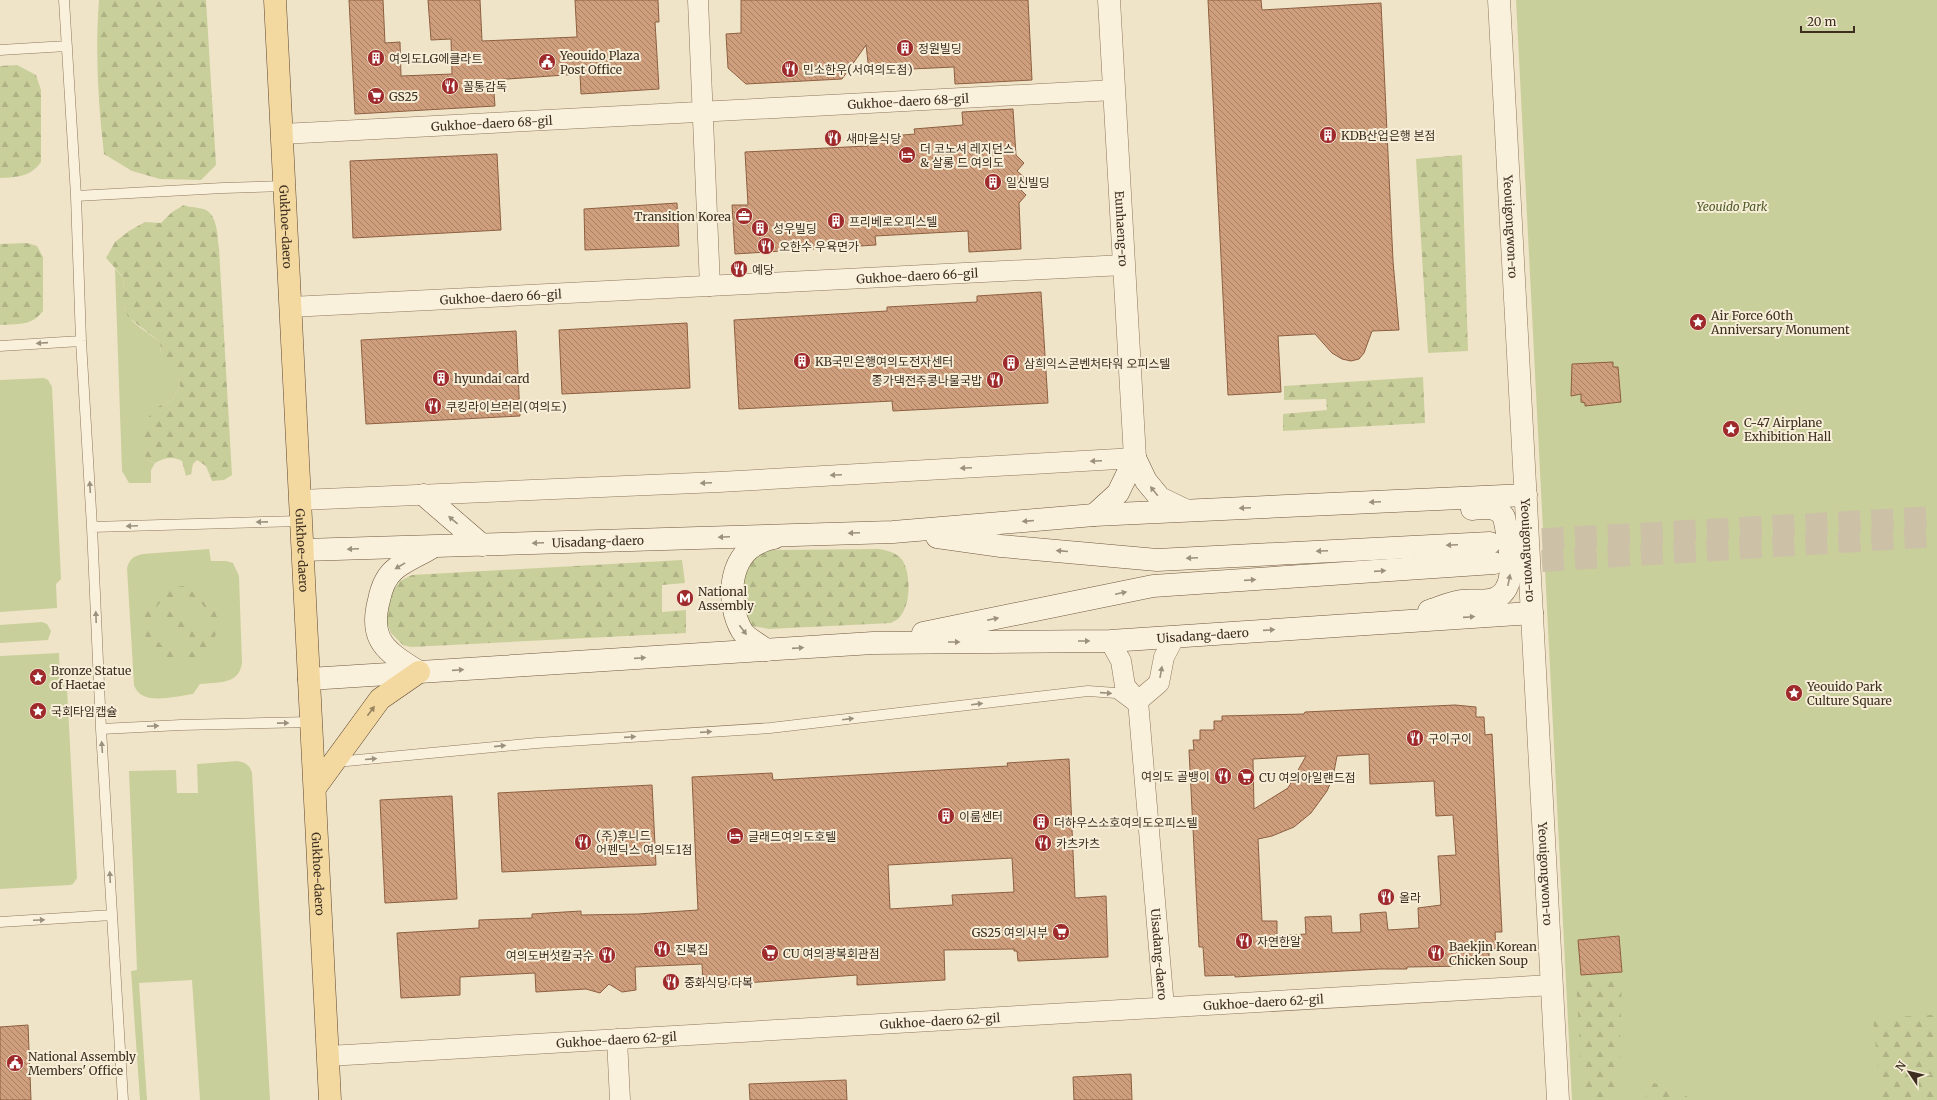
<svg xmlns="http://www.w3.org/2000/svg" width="1937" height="1100" font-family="Merriweather,'Noto Sans KR',serif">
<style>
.green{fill:#c9cf9b}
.forest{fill:url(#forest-firs);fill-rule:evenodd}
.building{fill:url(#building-back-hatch);stroke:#8d5f41;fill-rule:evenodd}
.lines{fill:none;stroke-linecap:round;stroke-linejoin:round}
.secondary-tunnel{stroke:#ccc0a6;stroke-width:22;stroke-dasharray:22 11;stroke-linecap:butt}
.service-casing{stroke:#8d765c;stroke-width:11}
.minor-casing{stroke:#8d765c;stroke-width:21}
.tertiary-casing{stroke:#8d765c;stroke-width:23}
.secondary-casing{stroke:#6f573f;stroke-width:23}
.primary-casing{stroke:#5b4430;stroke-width:23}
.service{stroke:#faf1dc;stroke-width:10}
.minor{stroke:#faf1dc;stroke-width:20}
.tertiary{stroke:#faf1dc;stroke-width:22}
.secondary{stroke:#faf1dc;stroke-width:22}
.primary{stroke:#f3d9a0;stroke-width:22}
.oneway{fill:#9c907e}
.oneway2{fill:#988460}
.labels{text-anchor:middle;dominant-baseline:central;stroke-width:4;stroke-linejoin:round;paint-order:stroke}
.poi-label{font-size:12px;fill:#3d2e20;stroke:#f7eed8;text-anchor:start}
.street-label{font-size:12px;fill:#3d2e20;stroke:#f7eed8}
.park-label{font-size:12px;font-style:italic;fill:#4d5a26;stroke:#f7eed8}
</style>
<defs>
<pattern id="forest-firs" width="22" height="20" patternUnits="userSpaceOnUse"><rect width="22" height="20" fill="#c9cf9b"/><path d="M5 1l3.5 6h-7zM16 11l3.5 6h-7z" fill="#aeb285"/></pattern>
<pattern id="building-back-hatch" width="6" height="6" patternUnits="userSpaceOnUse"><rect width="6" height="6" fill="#cf9f7d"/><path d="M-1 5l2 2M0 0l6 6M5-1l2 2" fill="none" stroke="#a98266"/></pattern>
</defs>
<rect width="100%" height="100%" fill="#f0e4c8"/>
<path class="green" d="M1516,0H1937V1100H1572Z
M115,269L124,278C120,320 130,319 160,342L161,355L177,373L180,386L172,401L159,406L147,460L155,463L151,470V483H129L122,471Z
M44,378L48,380L52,387L61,579L56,584L57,608L0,612V380Z
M209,549L211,561H226L233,563L239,576L242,663C239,685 218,682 200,684L193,694C175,696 141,707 134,685L127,568C130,558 134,556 143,554Z
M42,622L47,624L51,631L48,640L0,643V625Z
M59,653L60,681L67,688L77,878L73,884L70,885L0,889V656Z
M238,761C246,763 250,765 252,773L270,1100H200L192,980L139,983L147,1100H140L131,971L137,970L129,771L176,770L177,793H198L197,764Z"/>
<path class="forest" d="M99,0H206L216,165L201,180L160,179L132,171L104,154C98,103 95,51 99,0Z
M17,65L36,75L41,90V162C30,177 18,177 0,178V66Z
M1462,155L1468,351L1428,353L1416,159Z
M184,205C191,208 200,207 206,210C218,217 217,236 219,248L232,475L224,480L212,481L206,466L197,460L193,464L191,474L186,476L182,461C172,456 165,458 155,463L147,460L140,442L143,423L159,406L172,401L180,386L177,374L166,368L161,355L160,342L128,317L122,300L124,278L106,258L115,242L129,231L145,222L161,223L172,212Z
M27,243L37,246L43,257V311C32,326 17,324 0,325V244Z
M1423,377L1425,423L1283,431V414L1327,410L1326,399L1284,400V386Z
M879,549C887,550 898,553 903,561C911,576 911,605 899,618C897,620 894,621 891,623L769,629L752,626L747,621L741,608V584L753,557L764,551L774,550Z
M682,560L685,583L662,585V612L686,610V633L411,647L403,645L391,633L386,621L391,594L400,581L412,575Z
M183,586C244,600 215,678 165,657C156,653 148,645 145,635C136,607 157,588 183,586ZM182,595C216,598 218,640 187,652L195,640V631L191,625C192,619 188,614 181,613L174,616L168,609L171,601ZM168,597C163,605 159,615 171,621L174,630L180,633L189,630L190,632L189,642L176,653C148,644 141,613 168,597Z
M1622,978L1618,1100H1583L1576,981Z
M1932,1015L1937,1020V1100H1877L1879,1080L1873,1018Z
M1645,1082L1667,1085L1693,1100H1647Z"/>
<path class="building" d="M349,0H383L385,43L400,42L401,76L452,74L451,39L431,40L428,0H480L482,41L577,37L575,0H658L659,22H655L659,89L581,94L580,74L493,80L495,106L355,114Z
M741,0H1028L1032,80L955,84L954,67L869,71L866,45L842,79L746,84L728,68L726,34L741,33Z
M1208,0H1261L1262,10L1381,3L1393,261L1399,330L1372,331L1364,353L1359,359L1351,361L1342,359L1332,353L1315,334L1278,336L1281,392L1228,395Z
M1013,109L1016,155L1024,163L1017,171L1025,178L1017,186L1026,195L1019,203L1021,249L969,252L968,231L875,236L876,245L735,254L732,205H748L745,152L868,146V138L915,134L914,129L963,125L962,112Z
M497,154L501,230L353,238L350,161Z
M677,203L679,246L585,250L584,209Z
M1041,292L1048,403L893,411L892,401L739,409L734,320L887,311V307L977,302V296Z
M687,323L690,388L562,394L559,330Z
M516,331L520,416L366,424L361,340Z
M1613,362V367H1618L1621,402L1585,406V403L1581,402V394L1571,396L1572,364Z
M1455,705L1476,707V717H1484L1485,735L1492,734L1502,932H1495L1496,950L1489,951V961L1469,966L1407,967V969H1380L1235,977V975L1205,976L1203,947H1199L1189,750H1194L1193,740H1200V730H1214V721H1222V716L1304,714L1305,712ZM1369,754L1370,784L1434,781L1436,816L1453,815L1456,855L1438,856L1441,905L1418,908L1419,928L1388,930L1386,912L1360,914L1361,932L1332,933L1331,916L1305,917L1306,934L1277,936V921H1262L1258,839L1272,836L1294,827L1311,813L1327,791L1333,777L1337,756ZM1306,756L1288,788L1254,809L1253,759Z
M1069,759L1075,898L1106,896L1108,957L1018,961L1017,951H1014V949L944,950L945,980L857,985V975L703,986L702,964L635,967L636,990L622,992L609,984L600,993L586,989L536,992L535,973L460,977V995L401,998L397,933L479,928V920L532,918V914L581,911V915L638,914L698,910L692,777L772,773L773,780L1008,766L1007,763ZM1012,858L1014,892L952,895L953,905L890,909L888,865Z
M652,785L656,865L502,872L498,793Z
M452,796L457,899L385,903L380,800Z
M1619,936L1622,972L1581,975L1578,940Z
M28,1025L31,1100H0V1027Z
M1131,1074L1132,1100H1074L1073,1077Z
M846,1080L847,1100H750L749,1084Z"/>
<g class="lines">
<path class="secondary-tunnel" d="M1509,541L1937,517
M1509,563L1937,536"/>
<defs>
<path id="service" d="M64,0L76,196L81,341L92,527L101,729L123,1100
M0,50L67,46
M76,196L223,188L284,186
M0,346L81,341
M92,527L301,521
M101,729L181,725L311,722
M336,762L537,743L770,728L1088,691L1116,693L1132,705
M0,922L112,915"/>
<g id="minor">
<path d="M698,0L710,286"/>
<path id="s1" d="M282,134L1114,90"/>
<path id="s2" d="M290,307L1124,265"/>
<path d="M300,500L719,482L1135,458"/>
<path id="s3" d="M1110,641L1121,661L1125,686L1138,701L1164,1007"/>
<path d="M1138,701L1159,683L1164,657L1175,636"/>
<path d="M617,1039L620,1100"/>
<path id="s4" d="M328,1056L1552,985"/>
</g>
<g id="tertiary">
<path id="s5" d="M1109,0L1135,458"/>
<path id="s6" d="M1499,0L1558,1100"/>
</g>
<g id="secondary">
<path d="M1135,458L1146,481L1160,498L1185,510"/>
<path d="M424,495L482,545"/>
<path d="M1094,515L1118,493L1135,458"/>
<path d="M937,537L1001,546L1157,560L1490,543"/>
<path id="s7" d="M303,550L893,532L1094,515L1526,495"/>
<path d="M1429,611C1439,608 1451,602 1462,601C1473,599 1485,603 1496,598C1521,586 1508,539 1504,517C1497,505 1484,508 1472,509"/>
<path d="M923,633L1153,586L1494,563"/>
<path d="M766,650C759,644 746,638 742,631C726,604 728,557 759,543C764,540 769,539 774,538"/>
<path d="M419,672C387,652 368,641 379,600C381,590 386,577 394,570C404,561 420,555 431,548"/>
<path id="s8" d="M309,679L873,643L1110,641L1532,613"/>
</g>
<g id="primary">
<path id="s9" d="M275,0L330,1100"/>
<path d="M315,788L380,699L419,672"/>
</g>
</defs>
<use href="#service" class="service-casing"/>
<use href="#minor" class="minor-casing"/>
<use href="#tertiary" class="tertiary-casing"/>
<use href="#secondary" class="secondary-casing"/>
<use href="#primary" class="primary-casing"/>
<use href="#service" class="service"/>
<use href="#minor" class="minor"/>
<use href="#tertiary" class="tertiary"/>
<use href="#secondary" class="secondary"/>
<use href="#primary" class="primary"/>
</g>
<defs><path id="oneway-solid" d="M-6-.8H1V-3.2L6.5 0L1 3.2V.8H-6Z"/></defs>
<g class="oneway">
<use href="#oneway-solid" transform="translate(42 343) rotate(176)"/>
<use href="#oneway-solid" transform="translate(1096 461) rotate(177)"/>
<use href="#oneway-solid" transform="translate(966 468) rotate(177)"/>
<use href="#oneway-solid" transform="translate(836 475) rotate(177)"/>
<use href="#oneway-solid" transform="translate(706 483) rotate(178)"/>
<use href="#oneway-solid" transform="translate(90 487) rotate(-93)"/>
<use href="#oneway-solid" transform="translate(1154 491) rotate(-129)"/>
<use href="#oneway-solid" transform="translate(1375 502) rotate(177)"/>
<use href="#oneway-solid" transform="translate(1245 508) rotate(177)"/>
<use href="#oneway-solid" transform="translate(453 520) rotate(-140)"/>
<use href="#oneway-solid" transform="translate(1028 521) rotate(175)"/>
<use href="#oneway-solid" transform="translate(262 522) rotate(179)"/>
<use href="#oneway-solid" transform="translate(132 526) rotate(178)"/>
<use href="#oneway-solid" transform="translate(854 533) rotate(178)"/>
<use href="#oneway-solid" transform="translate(724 537) rotate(178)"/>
<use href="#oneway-solid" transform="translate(538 543) rotate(178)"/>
<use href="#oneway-solid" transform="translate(1452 545) rotate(177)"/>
<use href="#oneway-solid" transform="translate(353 549) rotate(178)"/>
<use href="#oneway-solid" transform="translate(1062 551) rotate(-175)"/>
<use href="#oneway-solid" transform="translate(1322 551) rotate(177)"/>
<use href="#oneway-solid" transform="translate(1192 558) rotate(177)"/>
<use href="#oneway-solid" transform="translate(400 566) rotate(149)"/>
<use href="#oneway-solid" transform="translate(1380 571) rotate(-4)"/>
<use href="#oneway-solid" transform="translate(1250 580) rotate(-4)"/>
<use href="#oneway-solid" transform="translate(1509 580) rotate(-79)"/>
<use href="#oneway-solid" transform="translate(1121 593) rotate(-12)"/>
<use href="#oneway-solid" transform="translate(96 617) rotate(-92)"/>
<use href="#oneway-solid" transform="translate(1469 617) rotate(-4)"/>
<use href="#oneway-solid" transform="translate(993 619) rotate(-12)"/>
<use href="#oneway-solid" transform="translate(743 630) rotate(53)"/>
<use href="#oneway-solid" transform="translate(1269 630) rotate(-4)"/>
<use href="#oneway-solid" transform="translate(1084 641)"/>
<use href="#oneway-solid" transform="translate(954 642)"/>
<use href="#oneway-solid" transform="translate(798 648) rotate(-4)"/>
<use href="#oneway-solid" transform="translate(640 658) rotate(-4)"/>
<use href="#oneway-solid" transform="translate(458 670) rotate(-4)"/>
<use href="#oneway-solid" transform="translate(1161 672) rotate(-80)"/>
<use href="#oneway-solid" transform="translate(1106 693) rotate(4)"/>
<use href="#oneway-solid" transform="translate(977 704) rotate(-7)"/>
<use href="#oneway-solid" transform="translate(848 719) rotate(-7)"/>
<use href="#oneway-solid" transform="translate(283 723) rotate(-1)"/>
<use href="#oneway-solid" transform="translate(153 726) rotate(-3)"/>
<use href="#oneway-solid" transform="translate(706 732) rotate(-4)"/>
<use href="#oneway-solid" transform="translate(630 737) rotate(-4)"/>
<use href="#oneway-solid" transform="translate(500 746) rotate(-6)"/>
<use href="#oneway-solid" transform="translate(102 747) rotate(-94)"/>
<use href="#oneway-solid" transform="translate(371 759) rotate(-5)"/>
<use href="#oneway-solid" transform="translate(110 877) rotate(-93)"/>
<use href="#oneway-solid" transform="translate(39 920) rotate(-3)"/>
</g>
<use class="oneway2" href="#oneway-solid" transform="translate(371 711) rotate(-53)"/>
<defs>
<symbol id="building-disc" viewBox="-11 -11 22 22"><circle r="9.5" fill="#9e2a2b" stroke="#f7eed8"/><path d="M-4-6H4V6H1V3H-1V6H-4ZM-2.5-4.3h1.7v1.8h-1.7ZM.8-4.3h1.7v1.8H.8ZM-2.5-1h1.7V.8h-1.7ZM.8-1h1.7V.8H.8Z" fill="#fff"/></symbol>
<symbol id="civic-disc" viewBox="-11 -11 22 22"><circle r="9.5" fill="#9e2a2b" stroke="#f7eed8"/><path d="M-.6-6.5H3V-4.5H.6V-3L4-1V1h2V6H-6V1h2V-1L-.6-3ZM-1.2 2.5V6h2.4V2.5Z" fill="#fff"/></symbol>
<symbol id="restaurant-disc" viewBox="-11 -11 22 22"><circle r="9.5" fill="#9e2a2b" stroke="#f7eed8"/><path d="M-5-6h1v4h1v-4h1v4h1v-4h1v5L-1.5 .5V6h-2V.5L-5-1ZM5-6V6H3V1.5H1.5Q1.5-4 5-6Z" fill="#fff"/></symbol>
<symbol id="supermarket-disc" viewBox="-11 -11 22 22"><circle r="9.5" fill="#9e2a2b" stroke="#f7eed8"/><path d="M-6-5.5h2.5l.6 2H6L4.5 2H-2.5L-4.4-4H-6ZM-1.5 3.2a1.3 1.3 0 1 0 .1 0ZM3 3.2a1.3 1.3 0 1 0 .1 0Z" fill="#fff"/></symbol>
<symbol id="hotel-disc" viewBox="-11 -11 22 22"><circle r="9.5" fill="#9e2a2b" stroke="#f7eed8"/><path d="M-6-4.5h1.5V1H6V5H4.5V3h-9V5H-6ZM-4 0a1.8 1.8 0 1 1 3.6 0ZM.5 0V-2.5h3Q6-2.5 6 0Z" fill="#fff"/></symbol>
<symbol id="office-disc" viewBox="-11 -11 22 22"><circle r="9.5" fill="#9e2a2b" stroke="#f7eed8"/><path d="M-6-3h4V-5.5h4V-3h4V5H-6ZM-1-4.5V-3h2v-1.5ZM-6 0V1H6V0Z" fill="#fff"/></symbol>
<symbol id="sight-disc" viewBox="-11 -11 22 22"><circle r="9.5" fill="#9e2a2b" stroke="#f7eed8"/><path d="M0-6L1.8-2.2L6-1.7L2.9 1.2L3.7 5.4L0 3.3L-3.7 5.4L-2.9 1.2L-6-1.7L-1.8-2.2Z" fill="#fff"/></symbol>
<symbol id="metro-disc" viewBox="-11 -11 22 22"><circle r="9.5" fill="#9e2a2b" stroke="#f7eed8"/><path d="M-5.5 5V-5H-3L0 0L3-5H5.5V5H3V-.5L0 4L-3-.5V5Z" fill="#fff"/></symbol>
</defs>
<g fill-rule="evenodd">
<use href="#building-disc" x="895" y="38" width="20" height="20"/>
<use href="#building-disc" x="366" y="48" width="20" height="20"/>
<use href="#civic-disc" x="537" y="52" width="20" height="20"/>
<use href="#restaurant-disc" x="780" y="59" width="20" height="20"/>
<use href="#restaurant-disc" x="440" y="76" width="20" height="20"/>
<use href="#supermarket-disc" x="366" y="86" width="20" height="20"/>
<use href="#building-disc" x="1318" y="125" width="20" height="20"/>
<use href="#restaurant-disc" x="823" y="128" width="20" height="20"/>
<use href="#hotel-disc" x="897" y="145" width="20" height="20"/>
<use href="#building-disc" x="983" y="172" width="20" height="20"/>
<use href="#office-disc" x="734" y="206" width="20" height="20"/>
<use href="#building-disc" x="826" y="211" width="20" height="20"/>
<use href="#building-disc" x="750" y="218" width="20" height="20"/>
<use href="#restaurant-disc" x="756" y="236" width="20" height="20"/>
<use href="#restaurant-disc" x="729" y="259" width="20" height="20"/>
<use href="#sight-disc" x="1688" y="312" width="20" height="20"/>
<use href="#building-disc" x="792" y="351" width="20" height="20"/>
<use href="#building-disc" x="1001" y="353" width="20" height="20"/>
<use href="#building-disc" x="431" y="368" width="20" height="20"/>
<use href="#restaurant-disc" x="985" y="370" width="20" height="20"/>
<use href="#restaurant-disc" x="423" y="396" width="20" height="20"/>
<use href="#sight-disc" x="1721" y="419" width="20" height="20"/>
<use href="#metro-disc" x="675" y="588" width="20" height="20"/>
<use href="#sight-disc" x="28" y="667" width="20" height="20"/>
<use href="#sight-disc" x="1784" y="683" width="20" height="20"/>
<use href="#sight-disc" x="28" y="701" width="20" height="20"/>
<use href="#restaurant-disc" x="1405" y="728" width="20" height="20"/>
<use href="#restaurant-disc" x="1213" y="766" width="20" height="20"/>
<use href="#supermarket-disc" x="1236" y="767" width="20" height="20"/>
<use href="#building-disc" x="936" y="806" width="20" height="20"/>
<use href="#building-disc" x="1031" y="812" width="20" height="20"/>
<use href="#hotel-disc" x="725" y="826" width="20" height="20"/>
<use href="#restaurant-disc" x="573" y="832" width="20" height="20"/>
<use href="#restaurant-disc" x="1033" y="833" width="20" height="20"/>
<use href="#restaurant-disc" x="1376" y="887" width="20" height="20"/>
<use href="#supermarket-disc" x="1051" y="922" width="20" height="20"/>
<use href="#restaurant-disc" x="1234" y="931" width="20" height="20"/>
<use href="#restaurant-disc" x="652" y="939" width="20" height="20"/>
<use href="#supermarket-disc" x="760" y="943" width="20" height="20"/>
<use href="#restaurant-disc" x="1426" y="943" width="20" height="20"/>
<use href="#restaurant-disc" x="597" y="945" width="20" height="20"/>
<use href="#restaurant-disc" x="661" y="972" width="20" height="20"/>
<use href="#civic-disc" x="5" y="1053" width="20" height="20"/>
</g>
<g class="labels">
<g class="poi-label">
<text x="918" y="48">정원빌딩</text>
<text x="560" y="55">Yeouido Plaza<tspan x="560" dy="14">Post Office</tspan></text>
<text x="389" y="58">여의도LG에클라트</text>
<text x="803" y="69">민소한우(서여의도점)</text>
<text x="463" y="86">꼴통감독</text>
<text x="389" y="96">GS25</text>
<text x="1341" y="135">KDB산업은행 본점</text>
<text x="846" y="138">새마을식당</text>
<text x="920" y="148">더 코노셔 레지던스<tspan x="920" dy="14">&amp; 살롱 드 여의도</tspan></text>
<text x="1006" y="182">일신빌딩</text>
<text x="731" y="216" text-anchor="end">Transition Korea</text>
<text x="849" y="221">프리베로오피스텔</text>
<text x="773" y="228">성우빌딩</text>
<text x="779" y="246">오한수 우육면가</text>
<text x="752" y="269">예당</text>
<text x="1711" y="315">Air Force 60th<tspan x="1711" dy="14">Anniversary Monument</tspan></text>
<text x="815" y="361">KB국민은행여의도전자센터</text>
<text x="1024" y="363">삼희익스콘벤처타워 오피스텔</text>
<text x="454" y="378">hyundai card</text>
<text x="982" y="380" text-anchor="end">종가댁전주콩나물국밥</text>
<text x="446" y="406">쿠킹라이브러리(여의도)</text>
<text x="1744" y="422">C-47 Airplane<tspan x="1744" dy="14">Exhibition Hall</tspan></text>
<text x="698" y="591">National<tspan x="698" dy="14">Assembly</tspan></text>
<text x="51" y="670">Bronze Statue<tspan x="51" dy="14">of Haetae</tspan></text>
<text x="1807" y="686">Yeouido Park<tspan x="1807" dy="14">Culture Square</tspan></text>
<text x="51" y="711">국회타임캡슐</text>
<text x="1428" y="738">구이구이</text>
<text x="1210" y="776" text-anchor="end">여의도 골뱅이</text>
<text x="1259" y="777">CU 여의아일랜드점</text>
<text x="959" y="816">이룸센터</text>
<text x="1054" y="822">더하우스소호여의도오피스텔</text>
<text x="596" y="835">(주)후니드<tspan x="596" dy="14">어펜딕스 여의도1점</tspan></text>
<text x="748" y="836">글래드여의도호텔</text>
<text x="1056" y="843">카츠카츠</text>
<text x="1399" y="897">올라</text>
<text x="1048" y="932" text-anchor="end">GS25 여의서부</text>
<text x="1257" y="941">자연한알</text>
<text x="1449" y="946">Baekjin Korean<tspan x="1449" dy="14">Chicken Soup</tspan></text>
<text x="675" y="949">진복집</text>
<text x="783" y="953">CU 여의광복회관점</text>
<text x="594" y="955" text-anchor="end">여의도버섯칼국수</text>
<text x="684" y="982">중화식당 다복</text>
<text x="28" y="1056">National Assembly<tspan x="28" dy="14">Members' Office</tspan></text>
</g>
<g class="street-label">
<text stroke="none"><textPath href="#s1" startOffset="627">Gukhoe-daero 68-gil</textPath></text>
<text stroke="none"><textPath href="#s1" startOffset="210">Gukhoe-daero 68-gil</textPath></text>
<text stroke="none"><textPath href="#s9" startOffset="227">Gukhoe-daero</textPath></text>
<text stroke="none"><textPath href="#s6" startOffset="227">Yeouigongwon-ro</textPath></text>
<text stroke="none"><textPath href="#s5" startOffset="229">Eunhaeng-ro</textPath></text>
<text stroke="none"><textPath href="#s2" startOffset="628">Gukhoe-daero 66-gil</textPath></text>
<text stroke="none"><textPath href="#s2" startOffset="211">Gukhoe-daero 66-gil</textPath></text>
<text stroke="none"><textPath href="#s7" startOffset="295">Uisadang-daero</textPath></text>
<text stroke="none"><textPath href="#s9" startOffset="551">Gukhoe-daero</textPath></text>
<text stroke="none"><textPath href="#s6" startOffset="551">Yeouigongwon-ro</textPath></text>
<text stroke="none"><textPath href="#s8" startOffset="895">Uisadang-daero</textPath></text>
<text stroke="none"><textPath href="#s9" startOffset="875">Gukhoe-daero</textPath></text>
<text stroke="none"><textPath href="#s6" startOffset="875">Yeouigongwon-ro</textPath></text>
<text stroke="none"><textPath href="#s3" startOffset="322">Uisadang-daero</textPath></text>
<text stroke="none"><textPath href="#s4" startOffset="937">Gukhoe-daero 62-gil</textPath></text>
<text stroke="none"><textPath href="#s4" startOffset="613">Gukhoe-daero 62-gil</textPath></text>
<text stroke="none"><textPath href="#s4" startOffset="289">Gukhoe-daero 62-gil</textPath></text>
</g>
<g class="park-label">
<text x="1732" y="206">Yeouido Park</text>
</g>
</g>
<g transform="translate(1909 1072) rotate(305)" stroke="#f7eed8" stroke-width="3" paint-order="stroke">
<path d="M0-3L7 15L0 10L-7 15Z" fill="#3d2e20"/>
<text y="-6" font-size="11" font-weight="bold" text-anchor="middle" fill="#3d2e20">N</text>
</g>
<path d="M1801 26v6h53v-6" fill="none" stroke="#3d2e20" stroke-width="2"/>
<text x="1807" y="26" font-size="12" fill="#3d2e20" stroke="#f7eed8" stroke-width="3" paint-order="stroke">20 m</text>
</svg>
